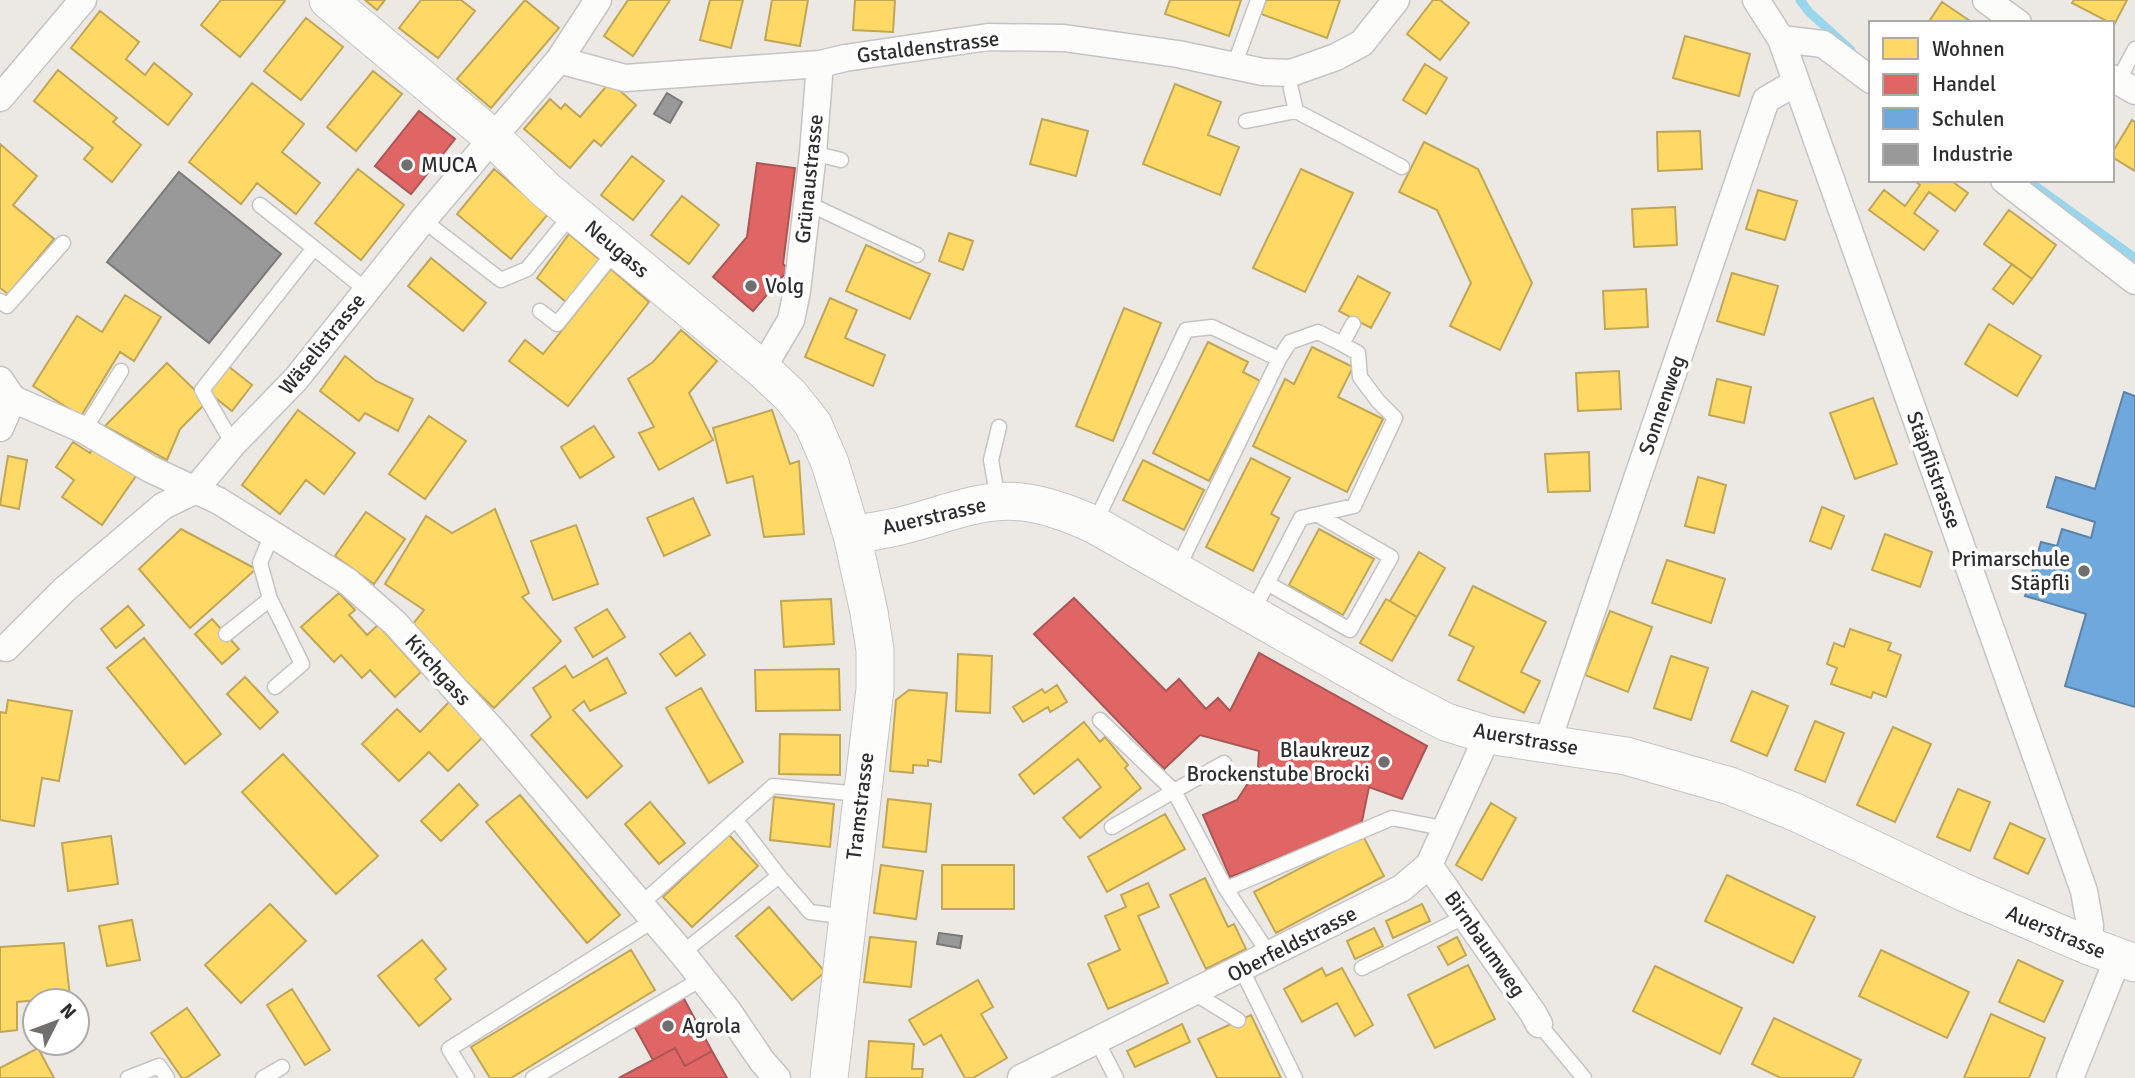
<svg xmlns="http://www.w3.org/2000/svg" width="2135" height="1078" font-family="Signika,sans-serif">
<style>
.homes{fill:#ffd966;stroke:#c0a655;stroke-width:2}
.shops{fill:#e06666;stroke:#ab5555;stroke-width:2}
.schools{fill:#6fa8dc;stroke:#5c83a8;stroke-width:2}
.industry{fill:#999;stroke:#797979;stroke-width:2}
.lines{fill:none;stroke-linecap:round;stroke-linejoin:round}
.stream{stroke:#99d6ec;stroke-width:9}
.service-casing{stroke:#c5c4c5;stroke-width:17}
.minor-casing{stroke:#c5c4c5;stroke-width:29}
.secondary-casing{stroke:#c5c4c5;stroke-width:39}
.service{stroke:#fcfcfb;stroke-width:14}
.minor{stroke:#fcfcfb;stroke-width:26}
.secondary{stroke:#fcfcfb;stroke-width:37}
.poi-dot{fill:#706f6e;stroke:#fff;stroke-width:2.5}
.labels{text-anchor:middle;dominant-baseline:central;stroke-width:7;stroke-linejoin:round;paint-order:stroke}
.street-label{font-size:21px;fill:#2e2e2e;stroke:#fff}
.poi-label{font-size:21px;fill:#2e2e2e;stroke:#fff;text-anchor:start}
</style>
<rect width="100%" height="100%" fill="#ece8e4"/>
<path class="homes" d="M221,0H285V1L240,57L201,25Z
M365,0H385L377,10Z
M421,0H461L475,11L438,58L399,28Z
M525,0L559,28L491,108L457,79Z
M628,0H670L633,56L604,36Z
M710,0H743L731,48L700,40Z
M772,0H808L800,46L765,40Z
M855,0H895L893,32L853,30Z
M1170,0H1241L1229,36L1165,14Z
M1266,0H1340L1327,38L1261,14Z
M1433,0H1440L1469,23L1440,60L1407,34Z
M2074,0H2127L2114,25L2072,3Z
M1942,2L1973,23H1928Z
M100,11L139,42L126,59L145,75L154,63L192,94L168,125L71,48Z
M306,18L343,47L301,100L264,71Z
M1685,36L1750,54L1739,96L1673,78Z
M1425,64L1447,78L1426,114L1403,100Z
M58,70L117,118L113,122L141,145L112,182L84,159L93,148L34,101Z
M373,71L402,94L356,151L327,127Z
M610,82L636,105L601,146L594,140L570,168L524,129L550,99L561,109L565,104L580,117Z
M252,83L304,124L282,152L320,183L296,214L257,183L241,204L189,162Z
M1175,84L1221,102L1208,135L1239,147L1220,195L1143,164Z
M1042,119L1088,131L1076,176L1030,164Z
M2132,120L2135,122V171L2112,157V153Z
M1700,131L1702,169L1658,171L1657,132Z
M1424,142L1478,169L1532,283L1500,350L1450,326L1471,283L1437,210L1399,192Z
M0,144L37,176L13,205L54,239L8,294L0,288Z
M632,156L664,181L633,220L601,195Z
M358,169L404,205L361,260L315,223Z
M494,169L548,214L511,259L457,214Z
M1301,169L1353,193L1305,292L1253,268Z
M1914,180H1950L1968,193L1955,211L1929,192L1914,213L1938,231L1924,250L1869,210L1884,190L1905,206L1920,185Z
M1758,190L1797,201L1785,240L1746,229Z
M682,196L719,225L689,264L651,235Z
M1675,207L1677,245L1634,247L1632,209Z
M2009,210L2056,245L2032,279L1984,244Z
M949,233L973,241L963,270L939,261Z
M569,234L600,260L566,302L537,278Z
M866,245L930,274L910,319L846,291Z
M431,258L486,303L463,331L408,286Z
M2012,264L2032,279L2013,304L1993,289Z
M611,269L649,302L568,406L509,361L525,340L543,354Z
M1732,273L1778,286L1764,335L1717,321Z
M1358,276L1390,293L1371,328L1339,311Z
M1646,289L1648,327L1605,329L1603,291Z
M125,295L161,317L134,361L120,352L81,416L33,386L77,316L102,332Z
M830,298L857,310L845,338L885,355L873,386L805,357Z
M1124,308L1161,323L1113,441L1076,426Z
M1989,324L2041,356L2017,396L1965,364Z
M681,330L717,361L689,393L713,440L659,470L639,433L654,427L628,379L653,362Z
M1208,342L1248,362L1243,372L1260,381L1209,481L1153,453Z
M1312,347L1353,367L1338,397L1383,419L1347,492L1253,446L1285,379L1294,384Z
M345,356L376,381L413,399L398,431L365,413L359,421L320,391Z
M167,363L207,402L180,429L167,460L105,426Z
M228,366L252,385L232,411L208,392Z
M1619,371L1621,409L1578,411L1576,373Z
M1717,379L1751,387L1744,423L1709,415Z
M1873,398L1897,464L1855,479L1830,413Z
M298,410L355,453L324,494L306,480L280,514L242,485Z
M772,410L790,464L799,461L804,534L764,537L753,476L727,483L713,428Z
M429,416L466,441L425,499L389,474Z
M594,426L614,457L580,478L561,447Z
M73,442L90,453L94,447L136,476L102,525L62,497L74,480L56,467Z
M1589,452L1590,491L1548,492L1545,454Z
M8,456L27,460L19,509L0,505Z
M1251,458L1290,478L1271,514L1279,518L1253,571L1206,547Z
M1143,460L1204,490L1184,530L1123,500Z
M1698,477L1726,485L1714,533L1685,526Z
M693,498L710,535L664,556L647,518Z
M1822,507L1844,516L1831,549L1810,541Z
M495,509L529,593L522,597L561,641L494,708L410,628L424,610L385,584L426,516L452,533Z
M366,512L405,539L374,584L335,556Z
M576,525L598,584L553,600L531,541Z
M181,529L256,569L190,628L139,569Z
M1319,529L1374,559L1343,615L1289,585Z
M1885,534L1932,552L1920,587L1872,570Z
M1419,552L1445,568L1417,617L1390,601Z
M1667,560L1725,579L1711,623L1652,603Z
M1473,586L1546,622L1521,672L1540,681L1524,713L1458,680L1474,647L1449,635Z
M339,593L355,610L349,615L367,635L378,625L421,672L395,697L370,670L362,678L341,655L334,662L301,627Z
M831,599L834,644L784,647L781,601Z
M1386,599L1417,617L1392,661L1360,643Z
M128,606L144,625L116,648L101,629Z
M607,609L625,637L593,657L575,628Z
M1610,611L1652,627L1628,692L1585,675Z
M212,619L239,649L222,664L195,634Z
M1850,629L1891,643L1888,650L1901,655L1886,697L1873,692L1871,698L1831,684L1837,668L1827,664L1834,643L1844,647Z
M690,633L705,655L676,676L660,654Z
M144,638L221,734L185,764L107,668Z
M958,654L992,656L990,713L956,711Z
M1671,656L1708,668L1691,720L1654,708Z
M607,658L626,693L590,711L584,701L573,710L622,766L587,798L531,735L551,717L533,688L565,666L573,678Z
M839,669L840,710L756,711L755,670Z
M245,677L278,712L260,729L227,694Z
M1057,685L1067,702L1050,712L1048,707L1023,722L1013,707L1042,689L1045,693Z
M701,688L743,762L709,783L666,708Z
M909,690L947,693L941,762L928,760V766L913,765V773L890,771L896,700Z
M1752,691L1788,706L1767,756L1731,741Z
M8,700L72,711L59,781L42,778L34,826L0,820V712L6,713Z
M450,701L484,736L448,771L429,752L399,781L362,744L397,709L420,732Z
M1815,721L1844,733L1825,782L1795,770Z
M1084,722L1100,742L1105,737L1128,765L1125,768L1141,788L1080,838L1063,818L1101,787L1078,759L1034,794L1019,775Z
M1893,727L1931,744L1895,822L1857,805Z
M780,734L840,735V775L779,774Z
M283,754L378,856L336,894L242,792Z
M459,784L478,805L441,841L421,821Z
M1958,789L1990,802L1970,851L1937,837Z
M520,795L620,915L587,943L486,822Z
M774,797L834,804L830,847L770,840Z
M888,799L931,804L926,852L883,847Z
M650,802L685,843L659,864L625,824Z
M1491,803L1516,818L1482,880L1456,865Z
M1165,814L1185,849L1107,892L1088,857Z
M2010,823L2045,839L2028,874L1994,858Z
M729,835L758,866L692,927L663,897Z
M111,836L118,884L68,891L62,843Z
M1363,836L1384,876L1276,933L1254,892Z
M881,865L923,871L916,919L874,913Z
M942,865H1014V909H942Z
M1727,875L1815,917L1793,963L1705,921Z
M1205,878L1228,927L1234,924L1246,949L1206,969L1170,895Z
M1148,883L1159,907L1138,916L1168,983L1108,1009L1088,964L1120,950L1105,916L1126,907L1121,895Z
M270,904L306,941L241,1003L205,965Z
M1422,904L1430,921L1393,938L1386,921Z
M769,907L825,972L792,1000L736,936Z
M132,920L140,960L107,966L99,926Z
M1374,928L1383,946L1355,959L1347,941Z
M870,937L916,942L911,987L864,982Z
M1457,937L1466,955L1448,965L1438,947Z
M422,940L446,969L435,979L451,999L419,1026L378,976Z
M64,943L70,997L17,1002V1030L0,1032V947Z
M631,950L655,990L511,1078H490L471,1047Z
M1881,950L1969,992L1947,1038L1859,996Z
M2018,960L2063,981L2044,1022L1999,1002Z
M1468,965L1495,1019L1435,1048L1408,995Z
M1655,966L1742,1008L1720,1054L1633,1011Z
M1322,968L1326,976L1342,968L1373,1025L1355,1036L1337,1003L1302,1022L1284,989Z
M978,980L993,1007L981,1014L1007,1058L973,1078H965L941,1035L924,1045L909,1020Z
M292,989L330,1050L305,1065L267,1005Z
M187,1008L220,1055L186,1078H182L151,1033Z
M1991,1014L2045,1038L2029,1078H1964Z
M1251,1015L1281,1078H1217L1198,1039Z
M1774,1018L1861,1060L1853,1078H1781L1752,1064Z
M1182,1024L1190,1042L1135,1067L1127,1051Z
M869,1041L914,1044L912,1069H923L922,1078H866Z
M38,1048L54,1078H0V1068Z"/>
<path class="shops" d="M419,111L455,139L411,194L375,166Z
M757,163L795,168L783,264L789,269L753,311L713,277L747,237Z
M1074,598L1166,691L1179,679L1206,709L1218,698L1230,711L1259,653L1427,746L1402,799L1369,787L1361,826L1230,877L1203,815L1237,800L1258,768L1259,751L1200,735L1164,769L1034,634Z
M683,997L712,1051L685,1066L675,1048L653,1060L633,1024Z
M675,1048L685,1066L712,1051L727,1078H619Z"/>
<path class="schools" d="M2124,392L2135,396V707L2065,686L2086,614L2025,596L2041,542L2057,546L2062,529L2091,538L2095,522L2047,507L2056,477L2095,489Z"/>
<path class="industry" d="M667,93L682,102L670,123L654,114Z
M179,172L281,254L209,343L107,262Z
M939,933L962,936L960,948L937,944Z"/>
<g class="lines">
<path class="stream" d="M1800,0L1809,12L1851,50
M2027,180L2135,258"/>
<defs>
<path id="service" d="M1234,66L1258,0
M2118,81L2135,49
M1291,89L1296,111L1402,167
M1246,121L1296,111
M813,153L841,160
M807,203L917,255
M260,205L314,248
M423,220L501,280L527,269L572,214
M0,301L7,306L63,243
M540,311L557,324L616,250
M1279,359L1290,342L1318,332L1342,344L1353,324
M84,430L121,371
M233,444L202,390L314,248L366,290
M998,500L991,460L999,427
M1095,523L1186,330L1212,327L1279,359L1177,570
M272,534L260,563L270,599L302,664L275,687
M1267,583L1350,630L1391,557L1318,515
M1252,613L1301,518L1354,506L1395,418L1378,401L1360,377L1358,353L1342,344
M226,634L270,599
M1100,720L1174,791L1112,827
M1224,763L1174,791L1226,889
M779,876L810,912L847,917
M641,904L773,786L860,794
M682,953L779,876L736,820
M1269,954L1226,889L1392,818L1447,829
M1362,968L1466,916
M1242,970L1295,1078
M1194,993L1238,1020
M1539,1024L1584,1078
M1097,1041L1116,1078
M128,1078L159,1066L167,1078
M263,1078L282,1067
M467,1078L449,1049L654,920
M533,1078L703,978"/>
<path id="minor" d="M1756,0L1781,39L2084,891L2090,925L2089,946
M1986,0L2018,23
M1781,39L1823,44L1871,80
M559,60L625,78L820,64L845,58L988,37L1064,38L1178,54L1263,72L1291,73L1336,57L1362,43L1396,0
M2112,78L2135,91
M0,98L83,0
M2004,180L2135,281
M762,369L791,320L797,291L813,153L820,64
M0,380L13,399L84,430L150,469L219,501L347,581L395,623L497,735L682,953L728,1011L762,1061L777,1078
M0,428L13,399
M6,648L64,590L163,506L194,491L233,444L296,379L423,220L559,60L598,0
M1547,743L1766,100L1795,83
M1429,865L1533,1013L1539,1024
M1021,1078L1402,888L1429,865L1488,735
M2070,1078L2118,958"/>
<path id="secondary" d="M328,0L492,137L546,190L762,369L790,395L813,424L830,463L852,535L869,612L875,650V689L829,1078
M852,535C868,532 884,530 900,526C940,517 980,497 1022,502C1048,505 1071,514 1095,525L1396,696L1446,722L1488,735L1626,756L1730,786L1797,813L1963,892L2089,946L2135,963"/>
</defs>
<use href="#service" class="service-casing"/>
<use href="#minor" class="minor-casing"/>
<use href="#secondary" class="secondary-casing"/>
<use href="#service" class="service"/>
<use href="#minor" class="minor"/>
<use href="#secondary" class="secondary"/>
</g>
<g class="poi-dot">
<circle cx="407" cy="165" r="7"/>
<circle cx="751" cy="286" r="7"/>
<circle cx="2084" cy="571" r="7"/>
<circle cx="1384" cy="762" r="7"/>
<circle cx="668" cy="1026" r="7"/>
</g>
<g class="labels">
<g class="street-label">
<text transform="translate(928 47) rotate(-7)">Gstaldenstrasse</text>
<text transform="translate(809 179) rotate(-84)">Grünaustrasse</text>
<text transform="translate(617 249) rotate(40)">Neugass</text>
<text transform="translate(322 344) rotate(-51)">Wäselistrasse</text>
<text transform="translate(1662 405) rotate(-71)">Sonnenweg</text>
<text transform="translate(1934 470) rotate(70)">Stäpflistrasse</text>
<text transform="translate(934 516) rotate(-13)">Auerstrasse</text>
<text transform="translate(438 670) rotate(48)">Kirchgass</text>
<text transform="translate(1526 739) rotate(10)">Auerstrasse</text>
<text transform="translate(860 806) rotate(-83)">Tramstrasse</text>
<text transform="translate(2056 932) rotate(23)">Auerstrasse</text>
<text transform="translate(1292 944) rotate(-27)">Oberfeldstrasse</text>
<text transform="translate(1485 944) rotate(55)">Birnbaumweg</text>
</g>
<g class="poi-label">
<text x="421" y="165">MUCA</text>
<text x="765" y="286">Volg</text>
<text x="2070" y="559" text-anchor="end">Primarschule<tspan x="2070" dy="24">Stäpfli</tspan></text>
<text x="1370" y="750" text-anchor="end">Blaukreuz<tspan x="1370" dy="24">Brockenstube Brocki</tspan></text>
<text x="682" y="1026">Agrola</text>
</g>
</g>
<rect x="1869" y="21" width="245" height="161" fill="#ffffff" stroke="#ababab" stroke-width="2"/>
<rect x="1883" y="38" width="35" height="21" fill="#ffd966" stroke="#ababab" stroke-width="2"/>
<text x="1932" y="56" font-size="21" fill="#2e2e2e">Wohnen</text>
<rect x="1883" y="74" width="35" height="21" fill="#e06666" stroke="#ababab" stroke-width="2"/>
<text x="1932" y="91" font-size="21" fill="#2e2e2e">Handel</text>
<rect x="1883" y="108" width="35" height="21" fill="#6fa8dc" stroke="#ababab" stroke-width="2"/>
<text x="1932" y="126" font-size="21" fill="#2e2e2e">Schulen</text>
<rect x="1883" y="144" width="35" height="21" fill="#999999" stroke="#ababab" stroke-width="2"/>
<text x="1932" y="161" font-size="21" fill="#2e2e2e">Industrie</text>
<g transform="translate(56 1022) rotate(48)"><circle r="33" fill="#ffffff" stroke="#ababab" stroke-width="2"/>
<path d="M0-5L12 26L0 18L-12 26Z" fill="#706f6e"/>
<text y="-10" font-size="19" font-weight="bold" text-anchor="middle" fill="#2e2e2e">N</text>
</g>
</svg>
